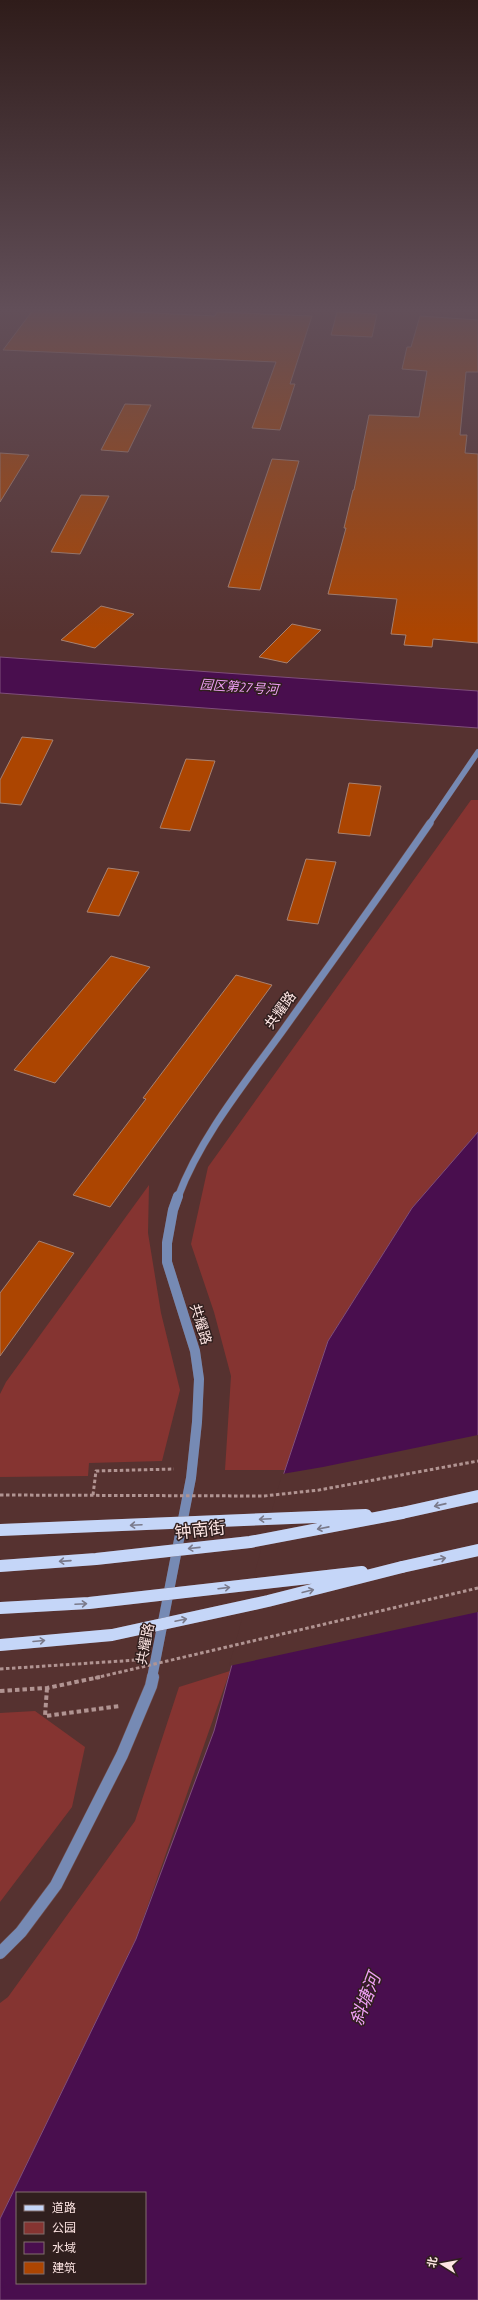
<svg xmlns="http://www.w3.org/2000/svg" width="478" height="2300" font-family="'PT Sans','Noto Sans SC',sans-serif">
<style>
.green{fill:#853431}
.water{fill:#490e4e;stroke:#7f4e7b;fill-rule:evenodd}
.pier{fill:#563230}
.building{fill:#ac4501;stroke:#a78171}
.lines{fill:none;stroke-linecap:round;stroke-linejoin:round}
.tertiary-far3-casing{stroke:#714f4d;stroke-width:6}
.tertiary-far2-casing{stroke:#714f4d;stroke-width:8}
.tertiary-far1-casing{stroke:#714f4d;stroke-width:10}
.tertiary-casing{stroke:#714f4d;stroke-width:13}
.primary-casing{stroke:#714f4d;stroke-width:12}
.path-far1{stroke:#b19492;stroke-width:3;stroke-dasharray:3.5 2.5;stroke-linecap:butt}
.path{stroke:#b19492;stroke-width:4;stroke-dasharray:4.5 3;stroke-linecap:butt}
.tertiary-far3{stroke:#768ab4;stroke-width:5.5}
.tertiary-far2{stroke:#768ab4;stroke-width:7}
.tertiary-far1{stroke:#768ab4;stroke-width:10}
.tertiary{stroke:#768ab4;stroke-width:12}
.primary{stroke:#c5d6f8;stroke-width:12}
.primary-bridge-casing{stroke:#714f4d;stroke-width:12;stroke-linecap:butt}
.path-bridge-far1{stroke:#b19492;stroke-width:3;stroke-dasharray:3.5 2.5;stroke-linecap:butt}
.path-bridge{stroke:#b19492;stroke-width:4;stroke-dasharray:4.5 3;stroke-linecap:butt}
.primary-bridge{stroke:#c5d6f8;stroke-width:12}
.oneway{stroke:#7a7a8b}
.labels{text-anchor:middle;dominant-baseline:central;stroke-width:3;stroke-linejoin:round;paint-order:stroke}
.far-water-label{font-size:13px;font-style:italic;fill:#efa0f5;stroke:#301f1e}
.street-label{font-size:14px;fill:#fde5e3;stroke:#301f1e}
.near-street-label{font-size:17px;fill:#fde5e3;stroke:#301f1e}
.near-water-label{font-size:18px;font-style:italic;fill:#efa0f5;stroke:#301f1e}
</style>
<rect width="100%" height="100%" fill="#563230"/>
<path class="green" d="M471,800H478V1132L412,1208L328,1341L286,1470H225L231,1376L214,1312L191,1244L208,1167Z
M149,1185L148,1233L161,1313L180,1390L162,1461L89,1463L88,1476L0,1477V1394L6,1382Z
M230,1671L136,1939L0,2219V2003L8,1997L135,1821L179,1687Z
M35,1711L85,1747L72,1807L0,1902V1713Z"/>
<path class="water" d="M0,657L478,691V728L0,693Z
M478,1132V2300H0V2219L136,1939L214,1731L283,1476L328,1341L412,1208ZM17,2193H145V2283H17Z"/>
<path class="pier" d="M478,1435V1612L229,1666L282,1474L323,1467Z"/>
<path class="building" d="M33,310H134L133,312L215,316L217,312L312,316L290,384H295L280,430L252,428L276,362L3,350Z
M337,312L377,314L372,337L331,335Z
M420,316L478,320V372H466L460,435H467L465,453L478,454V643L433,639L432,647L404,645L406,635L391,634L397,599L328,594L346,528H344L353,490H354L369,415L419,417L427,371L402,369L407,347H411Z
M125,404L151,405L128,452L101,450Z
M0,453L29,455L0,502Z
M272,459L299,461L260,590L228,587Z
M81,495L109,496L80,554L51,552Z
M101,606L134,614L95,648L61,640Z
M292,624L321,630L287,663L259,657Z
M22,737L53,740L21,805L0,803V780Z
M186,759L215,761L190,831L160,828Z
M349,783L381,786L370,836L338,833Z
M306,859L336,862L318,924L287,920Z
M108,868L139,872L119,916L87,912Z
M111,956L150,967L55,1083L14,1070Z
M236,975L272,985L110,1207L73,1195L146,1099L143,1098Z
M39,1241L74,1253L0,1356V1293Z"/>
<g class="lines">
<defs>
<path id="tertiary-far3" d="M429,824L478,752"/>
<path id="tertiary-far2" d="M178,1197C200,1138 244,1084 281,1033C331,963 381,894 430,823"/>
<path id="tertiary-far1" d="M152,1678L191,1478L197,1422L199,1379L195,1351L167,1262V1243L173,1210L178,1196"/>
<path id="tertiary" d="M0,1953L21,1932L56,1885L122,1755L151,1686L153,1677"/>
<path id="primary" d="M402,1513L478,1496
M402,1567L478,1550"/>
</defs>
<use href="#tertiary-far3" class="tertiary-far3-casing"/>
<use href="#tertiary-far2" class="tertiary-far2-casing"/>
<use href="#tertiary-far1" class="tertiary-far1-casing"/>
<use href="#tertiary" class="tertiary-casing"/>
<use href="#primary" class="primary-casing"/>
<path class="path-far1" d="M93,1495L96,1471L174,1469
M0,1669L137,1660"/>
<path class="path" d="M47,1688L45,1716L120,1706"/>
<use href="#tertiary-far3" class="tertiary-far3"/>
<use href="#tertiary-far2" class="tertiary-far2"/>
<use href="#tertiary-far1" class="tertiary-far1"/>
<use href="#tertiary" class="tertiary"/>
<use href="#primary" class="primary"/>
<defs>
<path id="primary-bridge" d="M0,1530L366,1515
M0,1566L96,1559L250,1542L402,1513
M0,1608L89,1603L362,1572
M0,1645L112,1635L268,1601L402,1567"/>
</defs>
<use href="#primary-bridge" class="primary-bridge-casing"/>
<path class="path-bridge-far1" d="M0,1495L264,1496L319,1490L478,1461
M95,1678L478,1588"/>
<path class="path-bridge" d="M0,1691L47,1688L100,1677"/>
<use href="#primary-bridge" class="primary-bridge"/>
</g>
<defs><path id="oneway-shaft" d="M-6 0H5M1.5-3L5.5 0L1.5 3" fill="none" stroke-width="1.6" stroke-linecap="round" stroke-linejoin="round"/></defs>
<g class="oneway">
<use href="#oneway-shaft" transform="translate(440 1505) rotate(167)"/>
<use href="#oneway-shaft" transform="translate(265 1519) rotate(177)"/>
<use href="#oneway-shaft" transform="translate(136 1525) rotate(177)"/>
<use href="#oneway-shaft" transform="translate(323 1528) rotate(169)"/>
<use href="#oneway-shaft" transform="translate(194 1548) rotate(174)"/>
<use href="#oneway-shaft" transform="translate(440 1559) rotate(-12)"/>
<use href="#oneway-shaft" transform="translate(65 1561) rotate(176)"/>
<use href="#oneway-shaft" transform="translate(224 1588) rotate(-7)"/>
<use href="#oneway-shaft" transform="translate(308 1591) rotate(-14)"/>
<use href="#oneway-shaft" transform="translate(81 1604) rotate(-3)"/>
<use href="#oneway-shaft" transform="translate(181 1620) rotate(-12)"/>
<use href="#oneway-shaft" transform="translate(39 1641) rotate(-5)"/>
</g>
<linearGradient id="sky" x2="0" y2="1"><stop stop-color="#2f1c1a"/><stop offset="0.49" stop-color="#624f59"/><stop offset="1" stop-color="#624f59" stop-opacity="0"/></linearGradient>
<rect width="478" height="632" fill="url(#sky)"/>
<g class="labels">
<g class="far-water-label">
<text transform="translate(239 687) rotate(4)">园区第27号河</text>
</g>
<g class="street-label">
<text transform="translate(280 1010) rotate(-54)">共耀路</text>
<text transform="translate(201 1324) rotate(73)">共耀路</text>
<text transform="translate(145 1644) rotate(-79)">共耀路</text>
</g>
<g class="near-street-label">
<text transform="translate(200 1530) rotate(-6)">钟南街</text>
</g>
<g class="near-water-label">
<text transform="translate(365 1999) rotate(-69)">斜塘河</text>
</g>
</g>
<rect x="16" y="2192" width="130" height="92" fill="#301f1e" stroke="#826e6d"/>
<rect x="24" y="2205" width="20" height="6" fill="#c5d6f8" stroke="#826e6d"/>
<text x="52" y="2212" font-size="12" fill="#fde5e3">道路</text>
<rect x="24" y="2222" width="20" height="12" fill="#853431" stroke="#826e6d"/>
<text x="52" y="2232" font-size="12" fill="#fde5e3">公园</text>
<rect x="24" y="2242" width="20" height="12" fill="#490e4e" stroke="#826e6d"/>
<text x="52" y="2252" font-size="12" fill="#fde5e3">水域</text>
<rect x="24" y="2262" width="20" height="12" fill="#ac4501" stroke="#826e6d"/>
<text x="52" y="2272" font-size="12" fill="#fde5e3">建筑</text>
<g transform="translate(442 2264) rotate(281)" stroke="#301f1e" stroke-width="3" paint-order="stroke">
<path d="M0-3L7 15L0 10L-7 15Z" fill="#fde5e3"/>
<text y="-6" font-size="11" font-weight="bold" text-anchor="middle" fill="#fde5e3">北</text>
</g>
</svg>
